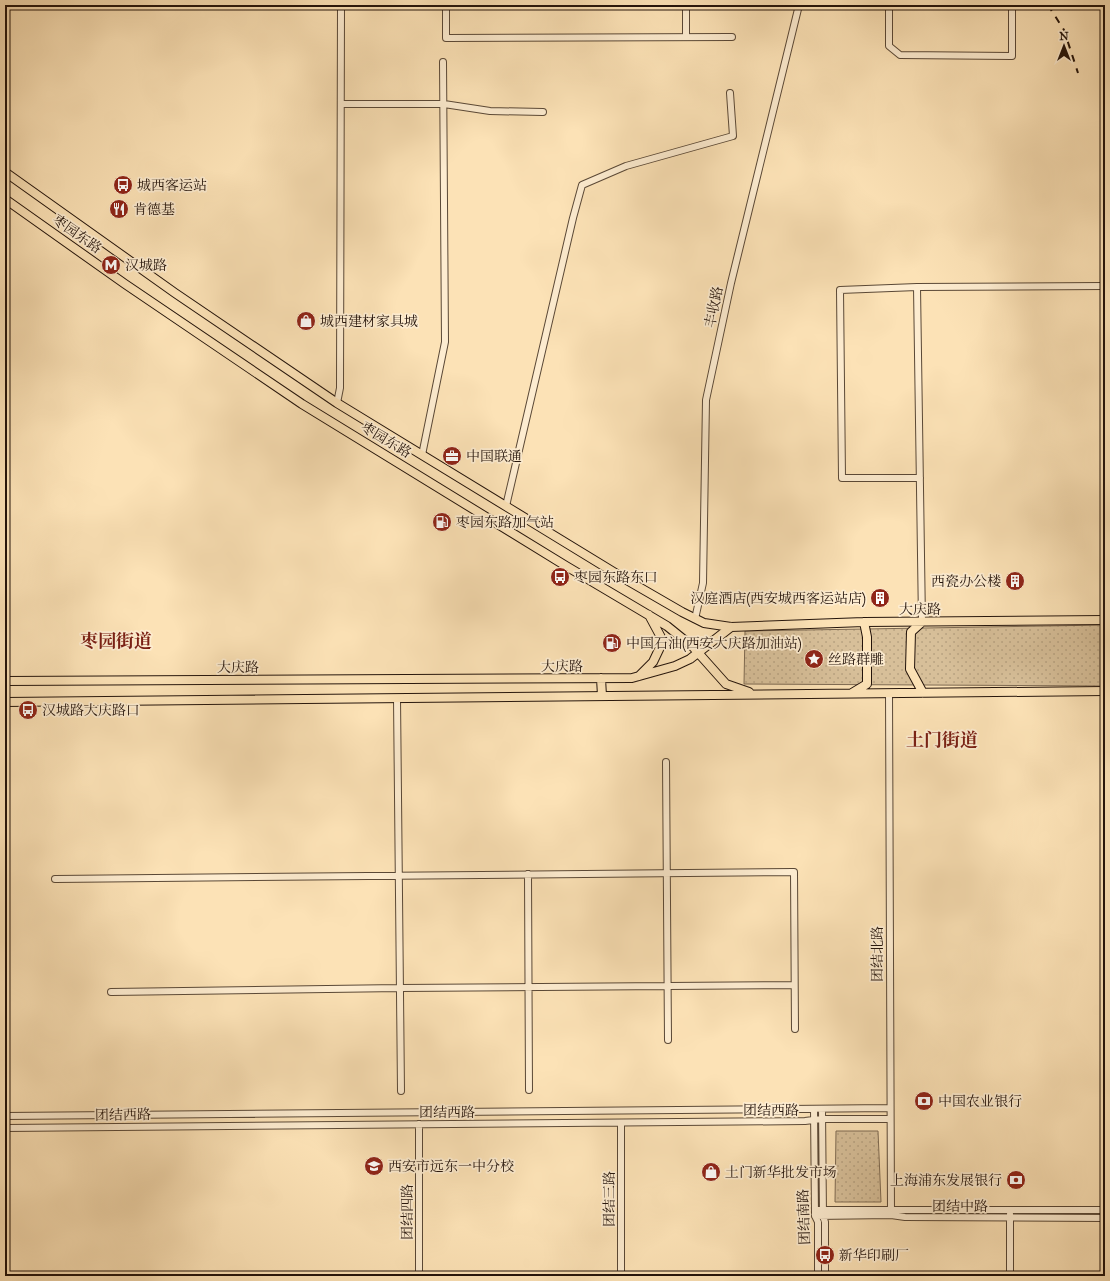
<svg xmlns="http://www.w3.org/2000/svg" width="1110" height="1281" font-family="'IM FELL Great Primer','Noto Serif SC',serif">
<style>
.park{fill:url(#park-dots);stroke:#7e6a52}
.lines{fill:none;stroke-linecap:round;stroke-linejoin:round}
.minor-casing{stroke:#5a4836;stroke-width:8}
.major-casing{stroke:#24140b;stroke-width:10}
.minor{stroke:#fdecd0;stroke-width:6}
.major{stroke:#fce2b6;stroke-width:8}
.rail{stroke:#24140b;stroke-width:2;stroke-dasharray:7 7;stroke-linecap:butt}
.labels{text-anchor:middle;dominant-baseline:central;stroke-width:3.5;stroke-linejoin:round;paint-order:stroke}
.poi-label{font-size:14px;fill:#24140b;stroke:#fdecd0;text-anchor:start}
.street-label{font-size:14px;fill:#24140b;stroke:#fdecd0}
.district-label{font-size:18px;font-weight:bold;fill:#7a1f14;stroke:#fdecd0}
</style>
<defs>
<pattern id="park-dots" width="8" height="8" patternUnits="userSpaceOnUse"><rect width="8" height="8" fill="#d7bf99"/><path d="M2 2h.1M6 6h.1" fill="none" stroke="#b8a382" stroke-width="1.8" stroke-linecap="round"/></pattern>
</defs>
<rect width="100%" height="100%" fill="#fce2b6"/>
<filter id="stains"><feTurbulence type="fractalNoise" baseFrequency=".005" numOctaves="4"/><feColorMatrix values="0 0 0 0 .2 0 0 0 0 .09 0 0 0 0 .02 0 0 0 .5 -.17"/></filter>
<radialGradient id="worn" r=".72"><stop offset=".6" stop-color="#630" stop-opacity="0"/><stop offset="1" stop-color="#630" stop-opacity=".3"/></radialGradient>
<path class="park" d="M1105,625V686L744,684L745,631Z
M836,1131H878L881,1202H835Z"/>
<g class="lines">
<defs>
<path id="minor" d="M446,5V38L732,37
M889,5V46L900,55L1012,56V5
M686,37V5
M341,104H444L490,111L543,112
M917,287L1105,286
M337,403L340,388L341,5
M422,455L445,342L443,62
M920,478H842L840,290L917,287L922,622
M506,506L573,218L582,185L626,166L733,136L730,93
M695,619L703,583L706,400L731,283L799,5
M889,693L891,1215
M397,698L401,1091
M666,762L668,1040
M528,874L529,1090
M55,879L794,872L795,1029
M111,992L400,988L794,985
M814,1109L815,1216L818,1222V1276
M822,1109L823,1216L825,1222V1276
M5,1116L890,1108
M621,1123V1276
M419,1124V1276
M5,1128L805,1121L822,1119H890
M815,1210H1105
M815,1216L891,1215L905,1217L1105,1218
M1010,1276V1214"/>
<path id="major" d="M5,172L175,293L337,403L625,579L682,612L704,623L731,627L864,622L1105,620
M5,199L125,284L302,404L566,566L667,626L693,647L726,684L749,692
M922,622L911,632L910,669L923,693
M639,676L653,662L663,641L649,615
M601,678L602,696
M5,681L632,678L675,666L690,659L731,627
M852,693L867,684V637L864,622
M5,702L1105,691"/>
</defs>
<use href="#minor" class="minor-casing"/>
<use href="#major" class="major-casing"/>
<use href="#minor" class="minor"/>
<use href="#major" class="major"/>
<path class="rail" d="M1048,5L1064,30L1078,73"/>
</g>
<defs>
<symbol id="bus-disc" viewBox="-11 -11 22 22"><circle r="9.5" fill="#8f2418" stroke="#fdecd0"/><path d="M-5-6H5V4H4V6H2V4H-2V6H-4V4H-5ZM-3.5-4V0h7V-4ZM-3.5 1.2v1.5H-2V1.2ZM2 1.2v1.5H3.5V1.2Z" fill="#fff"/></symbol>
<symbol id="restaurant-disc" viewBox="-11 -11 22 22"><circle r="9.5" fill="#8f2418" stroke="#fdecd0"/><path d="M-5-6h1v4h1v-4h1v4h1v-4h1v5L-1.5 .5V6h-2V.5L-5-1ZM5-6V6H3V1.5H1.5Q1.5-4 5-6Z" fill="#fff"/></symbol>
<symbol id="metro-disc" viewBox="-11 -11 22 22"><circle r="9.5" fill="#8f2418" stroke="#fdecd0"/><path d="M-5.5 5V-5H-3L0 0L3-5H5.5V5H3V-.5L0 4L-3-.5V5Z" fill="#fff"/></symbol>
<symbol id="shop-disc" viewBox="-11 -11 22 22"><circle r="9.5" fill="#8f2418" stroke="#fdecd0"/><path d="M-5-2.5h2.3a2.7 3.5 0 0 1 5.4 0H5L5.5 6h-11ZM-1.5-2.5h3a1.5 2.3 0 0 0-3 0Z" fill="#fff"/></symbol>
<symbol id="office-disc" viewBox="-11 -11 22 22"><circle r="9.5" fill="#8f2418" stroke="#fdecd0"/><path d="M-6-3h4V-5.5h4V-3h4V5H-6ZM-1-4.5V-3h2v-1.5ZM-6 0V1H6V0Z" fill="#fff"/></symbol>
<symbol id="fuel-disc" viewBox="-11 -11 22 22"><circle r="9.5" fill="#8f2418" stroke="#fdecd0"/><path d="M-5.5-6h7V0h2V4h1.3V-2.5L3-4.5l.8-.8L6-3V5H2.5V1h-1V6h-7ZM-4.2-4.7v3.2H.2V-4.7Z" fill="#fff"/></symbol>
<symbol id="building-disc" viewBox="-11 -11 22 22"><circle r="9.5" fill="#8f2418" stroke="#fdecd0"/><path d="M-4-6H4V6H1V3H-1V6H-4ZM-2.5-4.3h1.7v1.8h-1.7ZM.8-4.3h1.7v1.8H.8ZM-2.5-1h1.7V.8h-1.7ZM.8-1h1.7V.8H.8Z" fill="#fff"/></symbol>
<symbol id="sight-disc" viewBox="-11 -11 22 22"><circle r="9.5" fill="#8f2418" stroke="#fdecd0"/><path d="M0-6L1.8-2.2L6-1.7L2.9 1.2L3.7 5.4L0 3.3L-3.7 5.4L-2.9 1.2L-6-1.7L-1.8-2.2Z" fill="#fff"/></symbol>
<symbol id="bank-disc" viewBox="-11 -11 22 22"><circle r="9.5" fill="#8f2418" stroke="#fdecd0"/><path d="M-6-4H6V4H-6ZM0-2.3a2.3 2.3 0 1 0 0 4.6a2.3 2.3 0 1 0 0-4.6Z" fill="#fff"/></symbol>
<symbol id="school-disc" viewBox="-11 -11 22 22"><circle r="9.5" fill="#8f2418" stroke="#fdecd0"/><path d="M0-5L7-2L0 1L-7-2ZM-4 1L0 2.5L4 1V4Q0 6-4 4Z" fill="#fff"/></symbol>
</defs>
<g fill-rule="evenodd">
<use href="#bus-disc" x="112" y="174" width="22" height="22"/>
<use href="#restaurant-disc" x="108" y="198" width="22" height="22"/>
<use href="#metro-disc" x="100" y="254" width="22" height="22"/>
<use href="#shop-disc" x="295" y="310" width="22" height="22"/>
<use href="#office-disc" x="441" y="445" width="22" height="22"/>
<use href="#fuel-disc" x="431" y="511" width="22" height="22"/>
<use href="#bus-disc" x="549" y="566" width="22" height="22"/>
<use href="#building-disc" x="1004" y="570" width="22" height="22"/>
<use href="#building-disc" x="869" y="587" width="22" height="22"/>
<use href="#fuel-disc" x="601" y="632" width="22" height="22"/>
<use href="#sight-disc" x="803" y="648" width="22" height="22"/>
<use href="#bus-disc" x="17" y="699" width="22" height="22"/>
<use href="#bank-disc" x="913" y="1090" width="22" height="22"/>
<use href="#school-disc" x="363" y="1155" width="22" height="22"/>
<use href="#shop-disc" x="700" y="1161" width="22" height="22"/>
<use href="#bank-disc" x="1005" y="1169" width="22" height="22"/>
<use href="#bus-disc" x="814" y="1244" width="22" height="22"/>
</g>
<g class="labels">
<g class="poi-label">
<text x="137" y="185">城西客运站</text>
<text x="133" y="209">肯德基</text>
<text x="125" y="265">汉城路</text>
<text x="320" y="321">城西建材家具城</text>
<text x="466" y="456">中国联通</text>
<text x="456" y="522">枣园东路加气站</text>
<text x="574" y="577">枣园东路东口</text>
<text x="1001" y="581" text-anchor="end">西瓷办公楼</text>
<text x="866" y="598" text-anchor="end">汉庭酒店(西安城西客运站店)</text>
<text x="626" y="643">中国石油(西安大庆路加油站)</text>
<text x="828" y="659">丝路群雕</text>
<text x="42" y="710">汉城路大庆路口</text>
<text x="938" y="1101">中国农业银行</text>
<text x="388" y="1166">西安市远东一中分校</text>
<text x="725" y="1172">土门新华批发市场</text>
<text x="1002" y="1180" text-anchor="end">上海浦东发展银行</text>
<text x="839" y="1255">新华印刷厂</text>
</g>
<g class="street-label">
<text transform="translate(77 234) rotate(35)">枣园东路</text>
<text transform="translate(714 307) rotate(-78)">丰收路</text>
<text transform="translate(386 440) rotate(31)">枣园东路</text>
<text x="920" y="609">大庆路</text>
<text x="562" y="666">大庆路</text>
<text x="238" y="667">大庆路</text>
<text transform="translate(877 954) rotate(-90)">团结北路</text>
<text x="771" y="1110">团结西路</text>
<text x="447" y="1112">团结西路</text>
<text transform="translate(123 1115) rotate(-1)">团结西路</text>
<text transform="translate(609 1199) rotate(-90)">团结三路</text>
<text x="960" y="1206">团结中路</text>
<text transform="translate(407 1212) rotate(-90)">团结四路</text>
<text transform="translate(804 1217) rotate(-92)">团结南路</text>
</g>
<g class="district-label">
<text x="116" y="641">枣园街道</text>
<text x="942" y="740">土门街道</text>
</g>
</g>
<rect width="1110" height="1281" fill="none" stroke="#fce2b6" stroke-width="20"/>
<rect x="6" y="6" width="1098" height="1269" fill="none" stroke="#24140b" stroke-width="2"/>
<rect x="10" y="10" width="1090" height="1261" fill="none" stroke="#24140b"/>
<g transform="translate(1064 46)" stroke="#fdecd0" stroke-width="3" paint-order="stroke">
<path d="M0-3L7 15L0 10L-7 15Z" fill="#24140b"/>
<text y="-6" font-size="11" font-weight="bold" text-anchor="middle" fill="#24140b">N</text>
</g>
<rect width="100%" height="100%" filter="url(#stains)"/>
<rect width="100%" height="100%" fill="url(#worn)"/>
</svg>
